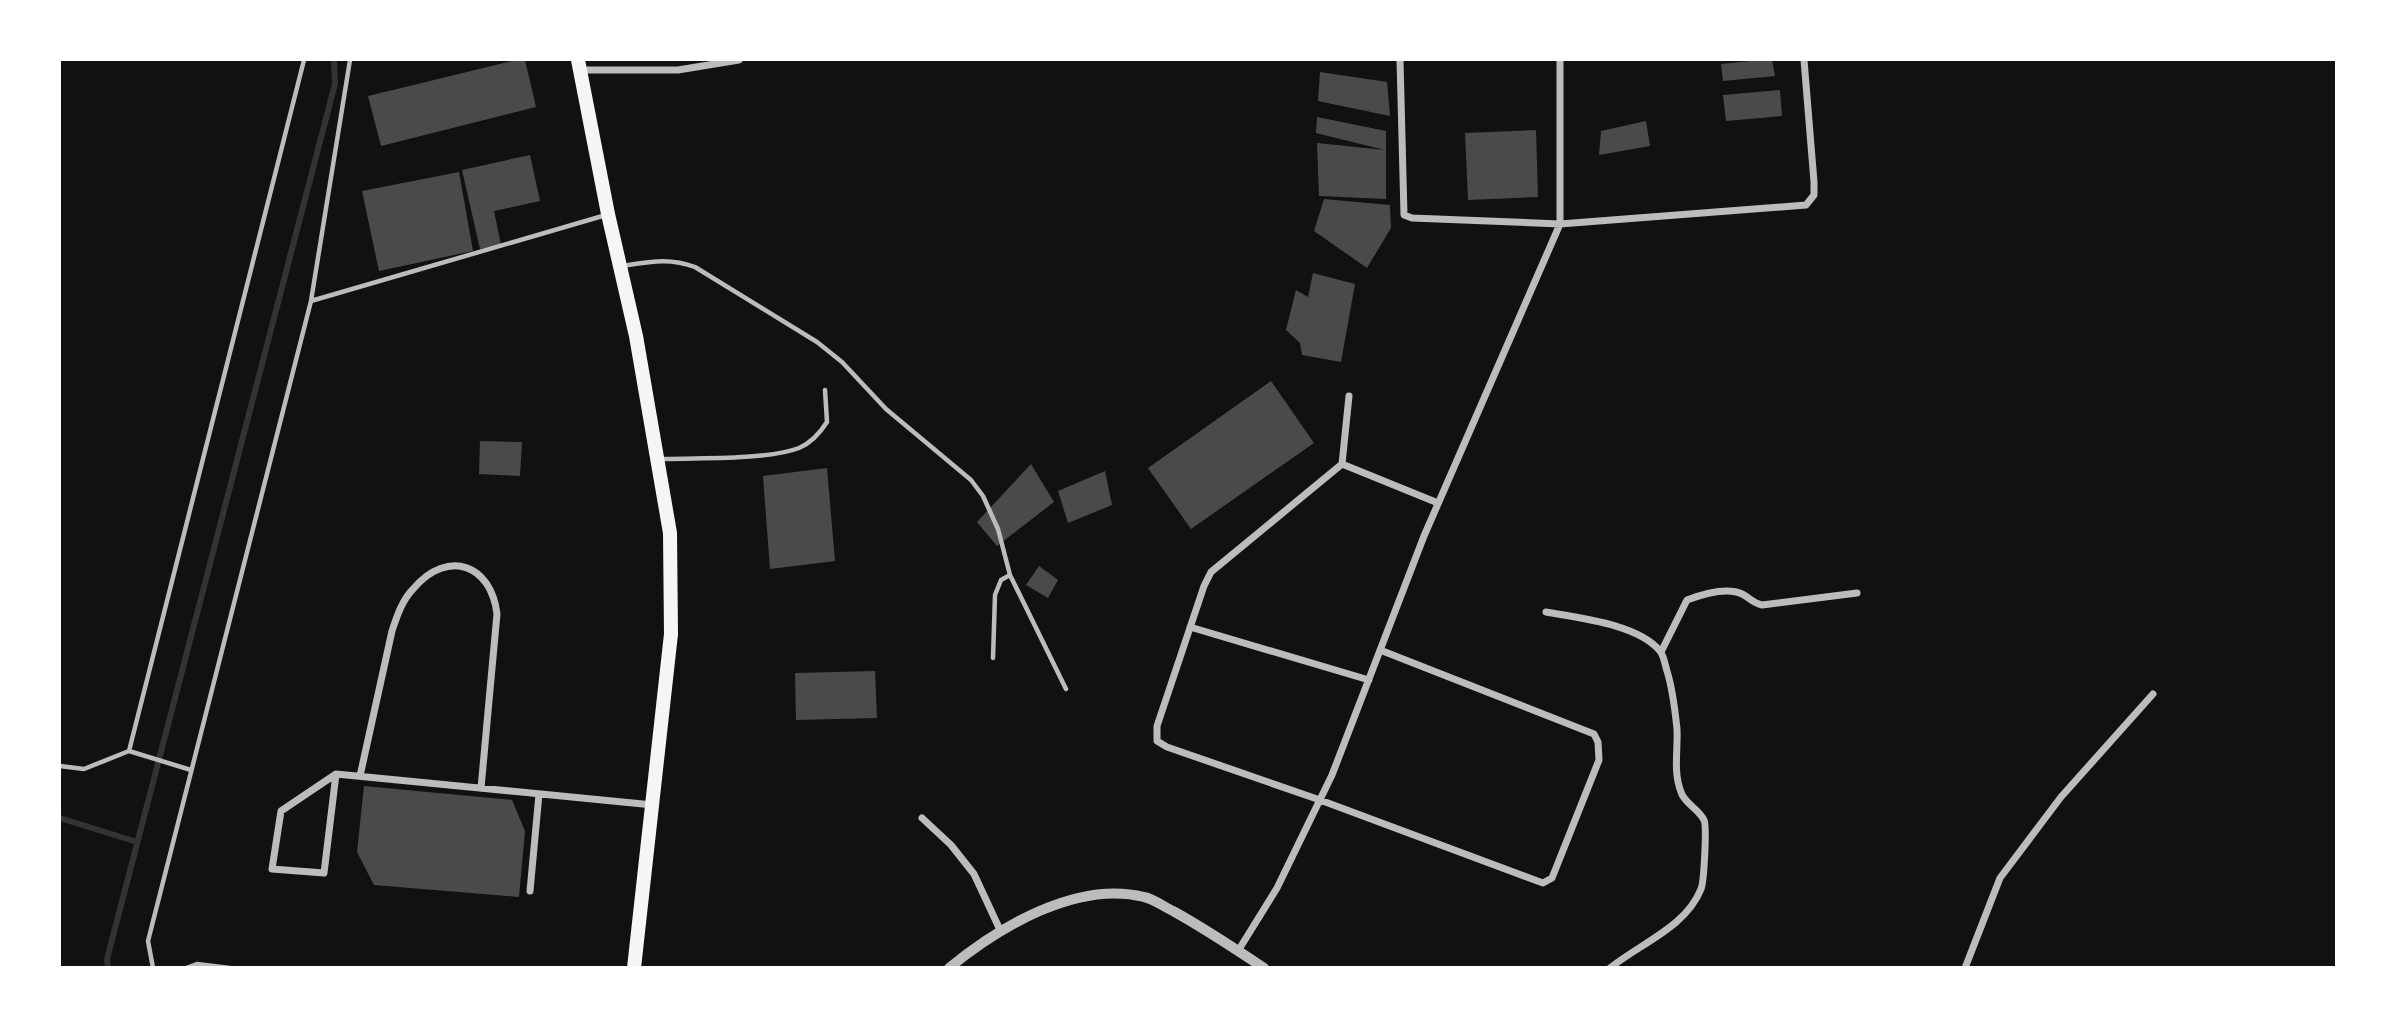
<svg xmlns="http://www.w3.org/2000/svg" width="2396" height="1027" font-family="'DejaVu Sans',sans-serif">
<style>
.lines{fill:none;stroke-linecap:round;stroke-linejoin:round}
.stream{stroke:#333;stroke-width:6}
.building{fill:#4a4a4a}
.service{stroke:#bcbcbc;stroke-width:4.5}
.minor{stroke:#bcbcbc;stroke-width:7}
.tertiary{stroke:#bcbcbc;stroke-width:10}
.primary{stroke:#f5f5f5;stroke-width:14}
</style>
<rect width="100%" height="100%" fill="#111"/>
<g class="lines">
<path class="stream" d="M60,818L137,842
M108,968L107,959L335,84L334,60"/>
</g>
<path class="building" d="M516,60H525L536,107L381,146L368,96Z
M1761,60H1772L1775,76L1723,81L1721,64Z
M1320,72L1387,82L1390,116L1318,101Z
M1780,90L1782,116L1726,121L1723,95Z
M1317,117L1386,131V199L1319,196L1317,143L1385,150L1316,133Z
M1646,121L1650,146L1599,155L1601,131Z
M1536,130L1538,197L1468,200L1465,133Z
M530,155L540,201L494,211L501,245L480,249L462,170Z
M459,172L473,251L379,271L362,191Z
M1324,199L1390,205L1391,228L1367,268L1314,231Z
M1313,273L1355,284L1341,362L1302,355L1300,343L1286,330L1296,290L1308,297Z
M1271,381L1314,443L1191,529L1148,468Z
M480,441L522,442L520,476L479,474Z
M1031,464L1054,502L997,546L977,522Z
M827,468L835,561L770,569L763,476Z
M1105,471L1112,505L1068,523L1058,491Z
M1039,566L1058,580L1048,598L1026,585Z
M875,671L877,718L796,720L795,673Z
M364,786L512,800L525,831L519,897L374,885L357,852Z"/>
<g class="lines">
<path class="service" d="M622,266C648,262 669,257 695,267L817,342L842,362L886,409L971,480L983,496L998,529L1010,575L1066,689
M311,301L606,215
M661,459C697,458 768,460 799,448C811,443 820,433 827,422L825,390
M993,658L995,595L1001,580L1010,575
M129,751L191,770
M60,766L84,769L129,751L304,60
M153,968L148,941L311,301L350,60
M186,968L197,964L230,968"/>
<path class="minor" d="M1400,60L1404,215L1412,218L1560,224L1806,205L1814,195V182L1804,60
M579,70H678L739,60
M1349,396L1342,464L1211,572L1204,586L1157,726V741L1167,747L1320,800L1543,883L1552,878L1599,760L1598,742L1594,734L1380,650
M1342,464L1438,503
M1546,612C1579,618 1638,624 1660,651C1664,656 1665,665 1667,671C1673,690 1675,710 1677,729C1678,750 1673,772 1681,792C1684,803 1699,809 1704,820C1707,826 1704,882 1701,889C1686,927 1641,943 1610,968
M1190,627L1369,680
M1661,652L1687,600C1703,594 1727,587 1742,594C1750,598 1753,603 1762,605L1857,593
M336,774L324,873L272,869L281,811L336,774L653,805
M360,776L392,631C397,616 402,600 414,588C448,549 491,564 497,614L481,788
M922,818L951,845L974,874L1001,932
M530,891L539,794
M1238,951L1277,888L1332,775L1424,536L1560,224V60
M1965,968L2000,878L2061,797L2153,694"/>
<path class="tertiary" d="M949,968C999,927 1077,880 1144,897C1154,899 1164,907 1173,911C1204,928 1234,948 1264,968"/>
<path class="primary" d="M578,60L608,214L636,336L670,533L671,634L634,968"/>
</g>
<rect width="2396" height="1027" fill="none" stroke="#ffffff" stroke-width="122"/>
</svg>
